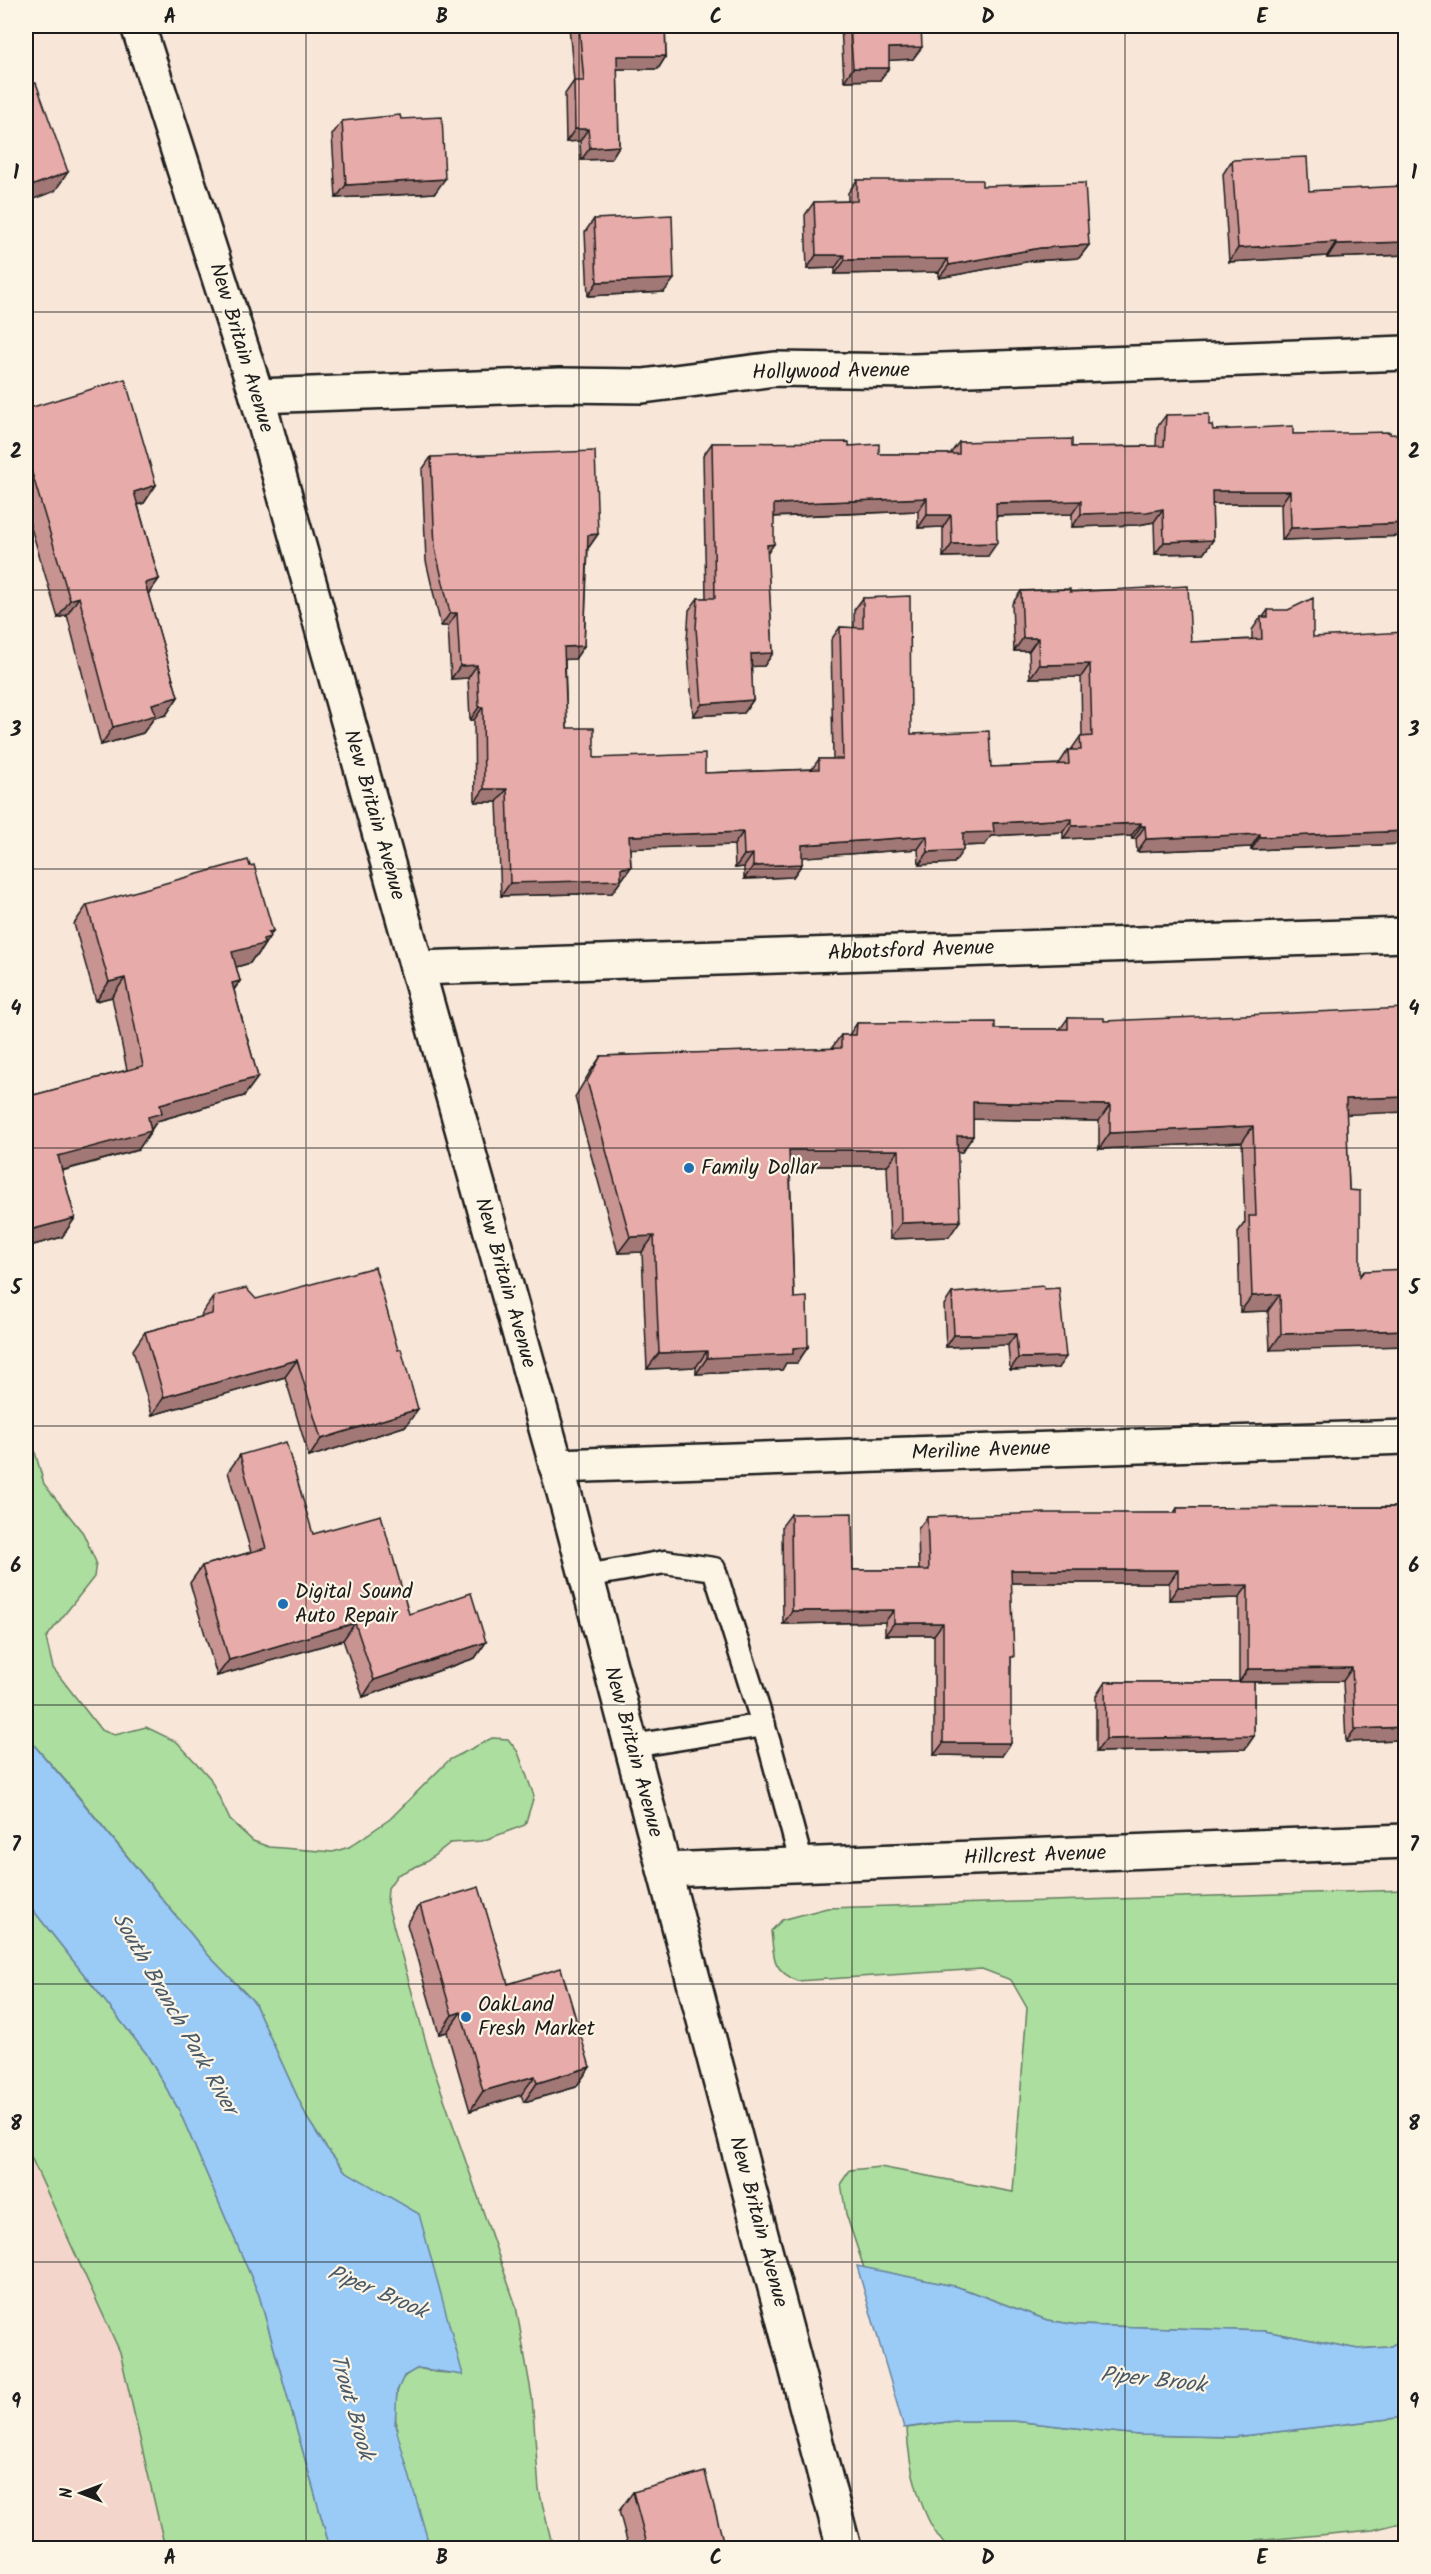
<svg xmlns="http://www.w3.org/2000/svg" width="1431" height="2574" font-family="Kalam,sans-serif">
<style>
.built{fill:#f3d5cb}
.green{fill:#abde9f;stroke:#647d5e;stroke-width:1.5}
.water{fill:#9acaf6;stroke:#68849f;stroke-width:1.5}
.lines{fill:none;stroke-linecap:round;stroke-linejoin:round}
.service-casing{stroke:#1c1c1c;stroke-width:27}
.minor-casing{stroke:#1c1c1c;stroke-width:38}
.secondary-casing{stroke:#1c1c1c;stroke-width:38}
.service{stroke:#fcf5e5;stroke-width:22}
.minor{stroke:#fcf5e5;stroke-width:33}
.secondary{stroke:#fcf5e5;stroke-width:33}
.wall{fill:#c79491;stroke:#1c1c1c;stroke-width:1.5}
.shaded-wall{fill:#a27876;stroke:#1c1c1c;stroke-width:1.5}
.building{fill:#e7aca9;stroke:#1c1c1c;stroke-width:1.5}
.grid{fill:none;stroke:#1c1c1c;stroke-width:1.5;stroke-opacity:0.55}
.poi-dot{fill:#1f6fb2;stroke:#fcf5e5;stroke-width:2}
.labels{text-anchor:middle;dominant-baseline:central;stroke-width:4.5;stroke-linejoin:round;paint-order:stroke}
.street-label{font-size:21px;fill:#1c1c1c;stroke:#fcf5e5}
.poi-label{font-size:21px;fill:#1c1c1c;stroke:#fcf5e5;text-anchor:start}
.water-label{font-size:22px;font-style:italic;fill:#485968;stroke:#fcf5e5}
.neatline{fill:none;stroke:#1c1c1c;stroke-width:2}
.grid-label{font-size:20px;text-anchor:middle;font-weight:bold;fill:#1c1c1c}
</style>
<rect width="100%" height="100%" fill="#f8e6d9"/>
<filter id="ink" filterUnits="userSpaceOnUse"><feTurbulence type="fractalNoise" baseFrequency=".0167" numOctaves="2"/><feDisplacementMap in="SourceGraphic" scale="12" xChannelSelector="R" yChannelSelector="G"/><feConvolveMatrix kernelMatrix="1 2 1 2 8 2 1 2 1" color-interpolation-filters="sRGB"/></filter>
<g filter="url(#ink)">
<path class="built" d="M26,2146L120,2352L165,2548H26Z"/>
<path class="green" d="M26,1420L44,1484L83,1533L96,1562L94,1577L46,1638L53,1668L101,1730L115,1735L146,1727L177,1742L210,1778L230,1820L253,1841L269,1847L333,1852L349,1847L390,1819L449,1760L492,1738L508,1739L518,1752L534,1796L525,1825L482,1841L450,1843L426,1862L397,1875L388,1888L387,1903L432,2064L516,2306L532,2397L539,2490L553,2548H430C418,2509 379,2414 403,2378C406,2374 413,2371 418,2368L435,2372L463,2374L367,2186L345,2171L325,2146L307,2118L254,2002L209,1956L65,1780L26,1736Z
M1405,1890V2338L1390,2347L1358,2349L1264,2331L1077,2325L1047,2320L958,2287L864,2268L846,2214L841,2183L850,2170L880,2167L1013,2192L1027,2008L1011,1980L982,1969L797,1981C771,1969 774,1957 771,1931L782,1920L827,1908Z
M26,1901L146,2053L179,2110L259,2295L330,2548H165L120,2352L26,2146Z
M1405,2417V2522L1373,2530L1182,2548H948C921,2521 908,2466 907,2428L954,2421H1014L1139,2435L1233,2437Z"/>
<path class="water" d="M26,1736L65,1781L209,1956L254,2002L307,2118L325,2146L345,2171L419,2214L463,2375L418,2368L404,2376L397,2391L395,2425L430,2548H330L259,2295L179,2110L146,2053L26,1901Z
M857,2266L958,2287L1047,2320L1077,2325L1264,2331L1358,2349L1389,2347L1405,2338V2417L1233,2437L1139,2435L1014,2421H954L904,2428Z"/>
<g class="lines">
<defs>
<path id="service" d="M586,1576L665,1562L714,1569L769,1743L802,1865
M632,1746L764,1725"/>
<path id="minor" d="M257,396L560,385L643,386L775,369L914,371L1406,353
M417,968L1406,935
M556,1466L1406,1437
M665,1870L1406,1841"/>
<path id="secondary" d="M138,26L257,396L568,1507L844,2548"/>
</defs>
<use href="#service" class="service-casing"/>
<use href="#minor" class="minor-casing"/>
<use href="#secondary" class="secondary-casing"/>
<use href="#service" class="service"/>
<use href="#minor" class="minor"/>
<use href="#secondary" class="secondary"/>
</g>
<path class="wall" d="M569,26H665L666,56L658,69H617L619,146L611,159L581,160L580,141L566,142L565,94L574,81Z
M841,26H921L913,59L889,60L880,80L844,81Z
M401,119L435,193L336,198L332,135L342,121Z
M1232,160L1309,191L1396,187L1401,179L1406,255L1327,258V256L1229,262L1223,174Z
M857,180L982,186L1089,245L1079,258L1031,261L939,278V272L835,274V268L807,269L805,215L814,202L848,201V193Z
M594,219L664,292L588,296L585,232Z
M26,409L156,485L144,503L138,505L159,579L148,594L178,697L166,715L154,718L143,733L101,745L67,615L58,618L26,511Z
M1166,415L1209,425L1213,430L1293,434L1406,435V536L1282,540L1281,504H1212L1213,540L1204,553L1155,554L1154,522L1138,525L1072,527V514L996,516L988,556L943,557V527L918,528V511L774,517L767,554L773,653L764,666H751L753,700L744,713L693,716L687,641L689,610L698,598H706L703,456L712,443L849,446L879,454H950L959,442L1072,447L1156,446L1157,427Z
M431,457L598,534L589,547H588L584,646L575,659H565L567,728L594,758L705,773L812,769L819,759H833L831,640L840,627L854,628V610L863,598L911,734L991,767L1059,764L1068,750H1071L1080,737H1082L1081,677L1030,678L1029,651H1014L1012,604L1021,591L1070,592L1191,642L1252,639V630L1261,617H1263L1268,610L1313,637L1404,841L1402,844L1251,850V847L1137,852L1136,839H1132L1131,836L1063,839V832L991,836L985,845L963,846L954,863L919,865L918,849L802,857V864L793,877L744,879V867L735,868L734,845L630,848L631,867L612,893L501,896L497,802H475L474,720H470L468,678L451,679L448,626H441L426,561L422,470Z
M87,905L273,931L257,956L254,957L250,963L236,967L240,981L234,990L258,1077L244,1096L157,1121L138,1150L62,1171L75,1218L62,1237L26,1247V1097L127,1070L112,997L96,1001L74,924Z
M1068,1018L1104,1021L1346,1115L1349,1190L1360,1276L1406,1269L1270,1350L1268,1311L1240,1312L1238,1232L1245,1222L1242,1142L1099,1149V1121L973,1119V1136L962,1152H957L949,1237L890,1239L887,1166H790L794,1298L808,1347L797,1363H786L782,1370L696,1374V1367L647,1369L642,1252L618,1253L575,1097L590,1072L601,1056L831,1049L841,1035H849L857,1023L995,1029H1060Z
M1044,1289L1058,1368L1010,1370L1008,1345L946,1347L944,1305L952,1293Z
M214,1296L256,1299L406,1426L309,1457L285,1377L152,1415L133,1350L145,1332L201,1317L202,1313Z
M240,1455L313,1534L409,1614L486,1642L475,1658L363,1697L343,1640L217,1676L190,1583L202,1566L251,1552L228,1472Z
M1406,1507V1728L1397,1740L1346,1742L1343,1681L1254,1682V1736L1245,1749L1096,1752V1696L1105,1682H1239V1598L1169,1600V1583H1011V1662L1002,1756L934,1755V1635H885V1622L783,1624L782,1526L791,1514L853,1570H919L918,1529L927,1517L1174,1513L1177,1508Z
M420,1905L508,1984L590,2067L576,2087L524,2102L521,2095L470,2111L447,2032L439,2034L407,1924Z
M633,2492L725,2548H629L619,2511Z"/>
<path class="shaded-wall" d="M1107,26H1151L1105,28Z
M922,47L913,59L880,61L889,48Z
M617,56H666L658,69H608Z
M853,68H889L880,80L844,81Z
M575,129H588L580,141L566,142Z
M619,146L611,159L581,160L590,148Z
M68,172L55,191L26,202V188Z
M445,179L435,193L336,198L346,185Z
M1336,242L1327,256L1229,262L1238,248Z
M1406,242V255L1327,258L1336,244Z
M1089,245L1079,258L1031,261L939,278L949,265L1040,248Z
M816,255H844L835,268L807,269Z
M948,259L939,272L835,274L845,260Z
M674,279L664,292L588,296L597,282Z
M156,485L144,503L121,509L134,492Z
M1212,491H1290L1281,504H1203Z
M927,498L918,511L765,517L774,504Z
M1081,501L1072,514L987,516L996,503Z
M1163,509L1154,522L1138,525L1072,527L1081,514Z
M927,515H951L943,527L918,528Z
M1406,523V536L1282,540L1291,528Z
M598,534L589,547L579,548L588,535Z
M1213,540L1204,553L1155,554L1164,542Z
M997,543L988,556L943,557L952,544Z
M774,544L765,557L767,545Z
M159,579L147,596L145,583Z
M79,597L67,615L58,618L70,600Z
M450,613H457L448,626H441Z
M1023,638H1038L1029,651H1014Z
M584,646L575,659L555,660L564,647Z
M773,653L764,666L742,667L751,654Z
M1090,664L1081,677L1030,678L1039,665Z
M477,665L468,678L451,679L460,666Z
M178,697L166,715L154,718L143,733L101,745L113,727L152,704Z
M753,700L744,713L693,716L702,704Z
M479,707H483L474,720H470Z
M484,789H507L497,802H475Z
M1072,819L1063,832L991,836L985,845L954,846L963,833L993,823Z
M1141,823L1131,836L1063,839L1072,826Z
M1141,826H1145L1136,839H1132Z
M1406,831V841H1404L1402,844L1251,850L1260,837Z
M743,832L734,845L620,849L629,836Z
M1260,834L1251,847L1137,852L1146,839Z
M927,836L918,849L793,858L802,845Z
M963,850L954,863L919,865L928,852Z
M753,854L744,867L735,868L744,855Z
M802,864L793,877L744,879L753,866Z
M631,867L612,893L501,896L510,883Z
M273,931L257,956L254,957L250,963L219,972L232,952L268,932Z
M125,978L112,997L96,1001L109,982Z
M240,981L226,1000L232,983Z
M258,1077L244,1096L157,1121L150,1131H151L138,1150L45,1175L58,1156L148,1117L160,1104Z
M1406,1097V1112L1334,1115L1346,1099Z
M973,1102L1110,1105L1099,1121L962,1119Z
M1253,1126L1242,1142L1099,1149L1110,1133Z
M957,1136H973L962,1152H946Z
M789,1150H899L887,1166H778Z
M75,1218L62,1237L26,1247V1231Z
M960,1221L949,1237L890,1239L901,1223Z
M654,1236L642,1252L618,1253L630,1237Z
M1280,1294L1268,1311L1240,1312L1252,1296Z
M1406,1330V1346L1270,1350L1281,1334Z
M1016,1334L1008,1345L946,1347L954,1335Z
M808,1347L797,1363H786L782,1370L696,1374L707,1358Z
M707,1351L696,1367L647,1369L659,1353Z
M1066,1357L1058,1368L1010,1370L1018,1358Z
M297,1360L285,1377L152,1415L164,1397Z
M418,1409L406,1426L309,1457L321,1439Z
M1011,1570H1178L1169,1583H1002Z
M1248,1585L1239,1598L1169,1600L1178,1587Z
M894,1610L885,1622L783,1624L792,1611Z
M355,1623L343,1640L217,1676L229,1660Z
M894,1623H943L934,1635H885Z
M486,1642L475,1658L363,1697L374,1680Z
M1352,1668L1343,1681L1239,1682L1248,1669Z
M1406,1727L1397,1740L1346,1742L1355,1729Z
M1254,1736L1245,1749L1096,1752L1106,1739Z
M943,1743H1011L1002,1756L934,1755Z
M461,2012L447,2032L439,2034L452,2015Z
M590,2067L576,2087L524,2102L537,2083Z
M535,2076L521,2095L470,2111L483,2091Z"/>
<path class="building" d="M579,26H665L666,56H617L619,146L590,148L588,129H575L574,81H584Z
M850,26H921L922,47L889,48V68H853Z
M36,83L68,172L26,188V86Z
M400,115L401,119L442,117L445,179L346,185L342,121Z
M1307,157L1309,191L1402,186L1401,179H1406V242L1336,244V242L1238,248L1232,160Z
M857,180H982V186L1085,183L1089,245L1040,248L949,265L948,259L845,260L844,255H816L814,202L857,201Z
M672,215L674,279L597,282L594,219Z
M125,379L156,485L134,492L159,579L145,583L178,697L152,704L156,715L113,727L79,597L70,600L26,453V409Z
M1209,414V425H1212L1213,430L1293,426V434L1390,432V434L1406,435V523L1291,528L1290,491H1212L1213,540L1164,542L1163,509L1147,512L1081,514V501L996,503L997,543L952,544L951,515H927V498L774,504V544L767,545L773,653L751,654L753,700L702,704L696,628L698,598H715L712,443L849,442V446L879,444V454H959V442L1072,439V447L1164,446L1166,415Z
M595,451L598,534L588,535L584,646L564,647L567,728H594V758L705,754V773L819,769V759H843L840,627L863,628V598L910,596L911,734L989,731L991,767L1069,764L1068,750H1081L1080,737L1092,736L1090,664L1039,665L1038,638H1023L1021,591L1070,589V592L1188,586L1191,642L1262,639L1261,617H1268V610H1288L1313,598V637L1406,632V831L1260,837V834L1146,839L1145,826H1141V823L1072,826V819L993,823L994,832L963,833V850L928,852L927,836L802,845V864L753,866V854L744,855L743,832L629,836L631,867L621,868V880L510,883L507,789H484L483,707H479L477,665L460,666L457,613H450L435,548L431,457Z
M248,860L250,866L254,865L273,931L268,932L270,937L263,939L264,944L232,952L240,981L232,983L258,1077L160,1104L162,1113L148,1117L151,1131L58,1156L75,1218L26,1231V1097L143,1066L125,978L109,982L87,905Z
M1406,1008V1097L1346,1099L1349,1190L1360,1191V1276L1364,1271L1406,1269V1330L1281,1334L1280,1294L1252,1296L1249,1216H1256L1253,1126L1110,1133V1105L973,1102V1136H957L960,1221L901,1223L899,1150H789L794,1298L807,1297L808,1347L793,1348V1354L707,1358V1351L659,1353L654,1236L630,1237L587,1081L601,1056L841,1048V1035H856L857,1023L995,1022V1029H1068V1018H1104V1021Z
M375,1267L398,1350L401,1349L418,1409L321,1439L297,1360L164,1397L145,1332L212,1314L214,1296L246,1288L256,1299Z
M1044,1286V1289L1059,1288L1066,1357L1018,1358L1016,1334L954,1335L952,1293Z
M286,1442L313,1534L381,1515L409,1614L471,1593L486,1642L374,1680L355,1623L229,1660L202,1566L266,1548L240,1455Z
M1406,1507V1727L1355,1729L1352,1668L1248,1669V1585L1178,1587V1570H1011L1014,1657H1011V1743H943V1623H894V1610L792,1611L791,1514L852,1513L853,1570H929L927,1517L1047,1513H1177V1508Z
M1105,1682H1254V1736L1106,1739Z
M479,1887L508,1984L561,1968L590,2067L537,2083L535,2076L483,2091L461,2012L452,2015L420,1905Z
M705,2472L725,2548H648L633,2492Z"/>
</g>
<path class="grid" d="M306,26V2548M579,26V2548M852,26V2548M1125,26V2548M26,312H1406M26,590H1406M26,869H1406M26,1148H1406M26,1426H1406M26,1705H1406M26,1984H1406M26,2262H1406"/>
<g class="poi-dot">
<circle cx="689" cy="1168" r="6"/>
<circle cx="283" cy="1604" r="6"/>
<circle cx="466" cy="2017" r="6"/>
</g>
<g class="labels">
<g class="street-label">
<text transform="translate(241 348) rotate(73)">New Britain Avenue</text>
<text transform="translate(831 372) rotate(-1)">Hollywood Avenue</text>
<text transform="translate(374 815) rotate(74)">New Britain Avenue</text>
<text transform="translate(911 951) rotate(-2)">Abbotsford Avenue</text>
<text transform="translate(505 1283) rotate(74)">New Britain Avenue</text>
<text transform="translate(981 1451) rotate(-2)">Meriline Avenue</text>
<text transform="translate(633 1752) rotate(75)">New Britain Avenue</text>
<text transform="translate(1035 1856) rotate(-2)">Hillcrest Avenue</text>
<text transform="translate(758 2222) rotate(75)">New Britain Avenue</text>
</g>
<g class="poi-label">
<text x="701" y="1168">Family Dollar</text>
<text x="295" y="1592">Digital Sound<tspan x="295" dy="24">Auto Repair</tspan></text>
<text x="478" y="2005">OakLand<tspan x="478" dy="24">Fresh Market</tspan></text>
</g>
<g class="water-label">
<text transform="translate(174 2014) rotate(60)">South Branch Park River</text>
<text transform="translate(377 2293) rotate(23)">Piper Brook</text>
<text transform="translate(1153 2381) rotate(6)">Piper Brook</text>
<text transform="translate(351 2407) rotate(74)">Trout Brook</text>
</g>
</g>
<rect width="1431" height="2574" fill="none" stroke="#fcf5e5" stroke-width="66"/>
<g transform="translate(81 2493) rotate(270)" stroke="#fcf5e5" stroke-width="4.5" paint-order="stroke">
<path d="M0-4.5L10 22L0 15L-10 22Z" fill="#1c1c1c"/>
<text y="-9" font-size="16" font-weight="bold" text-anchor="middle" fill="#1c1c1c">N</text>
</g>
<rect x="33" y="33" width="1365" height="2508" class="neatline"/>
<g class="grid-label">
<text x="170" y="23">A</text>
<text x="442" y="23">B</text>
<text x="716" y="23">C</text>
<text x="988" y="23">D</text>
<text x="1262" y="23">E</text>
<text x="16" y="179">1</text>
<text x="1414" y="179">1</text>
<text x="16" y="458">2</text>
<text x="1414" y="458">2</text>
<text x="16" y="736">3</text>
<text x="1414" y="736">3</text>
<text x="16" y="1015">4</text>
<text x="1414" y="1015">4</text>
<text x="16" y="1294">5</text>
<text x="1414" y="1294">5</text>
<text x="16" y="1572">6</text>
<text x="1414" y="1572">6</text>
<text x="16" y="1851">7</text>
<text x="1414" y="1851">7</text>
<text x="16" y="2130">8</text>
<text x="1414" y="2130">8</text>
<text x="16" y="2408">9</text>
<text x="1414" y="2408">9</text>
<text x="170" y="2564">A</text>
<text x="442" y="2564">B</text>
<text x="716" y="2564">C</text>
<text x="988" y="2564">D</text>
<text x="1262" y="2564">E</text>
</g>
</svg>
